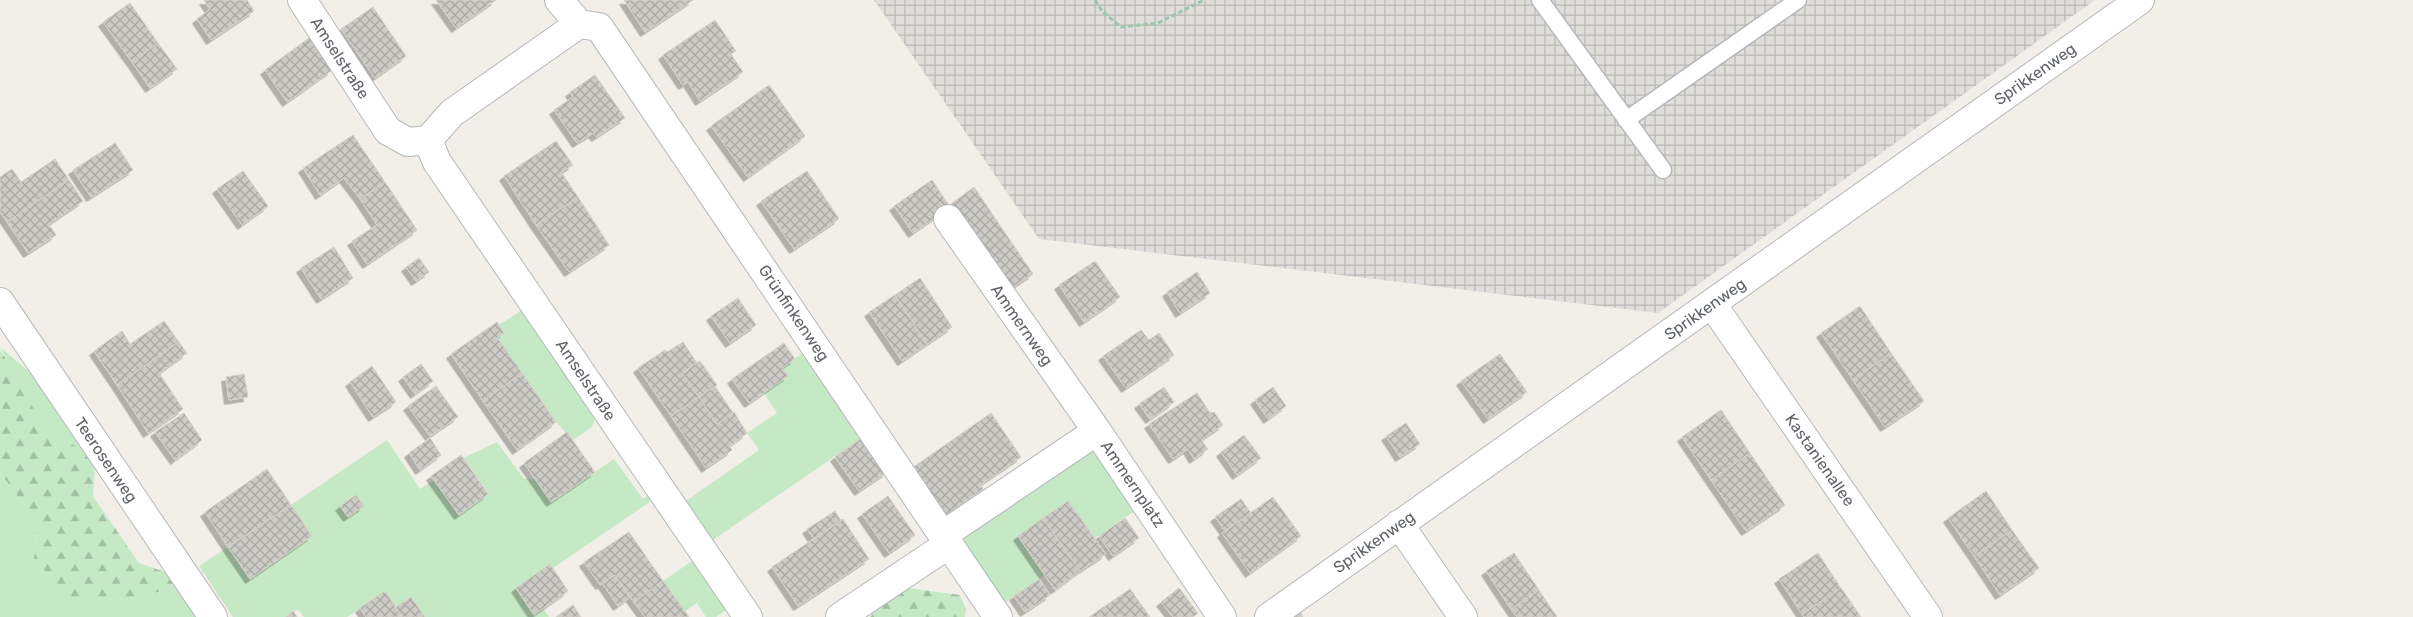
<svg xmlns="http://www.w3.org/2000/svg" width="2413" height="617" font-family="Rubik,sans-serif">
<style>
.industrial{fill:url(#industrial-grid)}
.green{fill:#c5e8c5}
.forest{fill:url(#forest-firs)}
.building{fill:url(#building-cross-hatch);stroke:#d6d1c6;filter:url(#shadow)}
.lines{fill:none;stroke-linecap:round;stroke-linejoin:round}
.service-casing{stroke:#b5b8bc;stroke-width:19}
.minor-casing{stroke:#b5b8bc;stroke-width:30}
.path{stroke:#9cc7a9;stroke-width:3;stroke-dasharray:5 2.5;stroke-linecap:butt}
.service{stroke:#fff;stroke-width:16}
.minor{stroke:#fff;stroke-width:28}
.labels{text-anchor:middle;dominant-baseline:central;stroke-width:4.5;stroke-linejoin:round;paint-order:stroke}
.street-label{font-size:16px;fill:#5f6368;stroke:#fff}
</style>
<defs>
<pattern id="industrial-grid" width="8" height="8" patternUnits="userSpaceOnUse" patternTransform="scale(1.25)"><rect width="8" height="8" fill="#e0deda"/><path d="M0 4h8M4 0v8" fill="none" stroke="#b9b8b5"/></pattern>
<pattern id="forest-firs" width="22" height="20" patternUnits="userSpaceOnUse" patternTransform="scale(1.25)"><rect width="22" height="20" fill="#c5e8c5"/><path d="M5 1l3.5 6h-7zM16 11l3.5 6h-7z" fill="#a3c0a4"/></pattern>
<pattern id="building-cross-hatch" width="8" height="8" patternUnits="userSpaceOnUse" patternTransform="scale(1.25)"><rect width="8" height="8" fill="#cccac5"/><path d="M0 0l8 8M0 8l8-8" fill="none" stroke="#a9a8a4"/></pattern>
<filter id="shadow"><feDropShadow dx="-4.5" dy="4.5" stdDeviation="0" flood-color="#0004"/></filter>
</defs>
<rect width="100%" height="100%" fill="#f1efe8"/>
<path class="industrial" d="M874,0H2095L1658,313L1039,239Z"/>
<path class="green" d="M522,310L595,418L592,427L573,440L556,422L497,337L503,332L499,325Z
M0,347L45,385L87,452L44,429Z
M804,352L863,437L710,542L683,503L759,450L747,433L777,413L764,393L788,376L782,368Z
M387,440L420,489L434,480L459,515L488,493L463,458L497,442L524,479H535L551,502L614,459L643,499L647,496L651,501L553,568L516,588L534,615L543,608L549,617H425L411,597L396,607L385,592L347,617H304L298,609L286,617H233L199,566L228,547L250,578L312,536L291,505Z
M1088,450L1095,452L1136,510L1095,538L1068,501L1018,536L1045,575L1003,604L959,539Z
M0,472L38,525L34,559L142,596L178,587L198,617H0Z
M692,561L726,610L716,617H706L697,603L685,611L663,581Z"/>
<path class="forest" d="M0,350L16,374L44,429L87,452L95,465L93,496L139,563L168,573L178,587L142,596L74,602L34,559L38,525L0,472Z
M908,588L960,595L966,610L965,617H870L880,603Z"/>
<path class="building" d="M204,0H247L254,11L211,40L197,19L210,9Z
M436,0H496L456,28Z
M624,0H693L645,32Z
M130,3L158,43L132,62L103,22Z
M373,7L406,56L375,78L341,29Z
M715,20L736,51L731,54L743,72L700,101L688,82L683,85L663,55Z
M309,38L332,70L287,102L265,70Z
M158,43L177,69L150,88L132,62Z
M595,75L625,118L596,137L593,133L577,143L554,110L573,97L570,92Z
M769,85L805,136L748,177L711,126Z
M353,135L385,182L360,199L344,178L320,195L303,168Z
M556,141L573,165L561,172L578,197L536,225L504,176Z
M115,143L133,170L91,197L73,170Z
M55,159L69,180L7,222L0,212V177L12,169L21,182Z
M243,171L268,206L242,225L217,189Z
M807,171L839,219L794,249L761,201Z
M69,180L83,201L49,224L56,235L28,253L7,222Z
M932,180L950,207L913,233L894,206Z
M385,182L417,230L367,264L352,241L377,225L360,199Z
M974,187L1033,274L1010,289L951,204Z
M578,197L609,245L569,272L536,225Z
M334,247L353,278L321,299L301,268Z
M419,258L429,272L416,281L406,267Z
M1095,261L1120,297L1084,322L1059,285Z
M1197,272L1210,293L1180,313L1167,292Z
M920,278L952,327L927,344L895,295Z
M895,295L927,344L902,361L869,312Z
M738,298L756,325L730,343L711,316Z
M1860,306L1891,353L1853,380L1821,333Z
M164,321L179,342L117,385L94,351L122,331L130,344Z
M497,322L504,333L497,337L522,373L483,401L451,354Z
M1141,330L1149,340L1159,333L1174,355L1126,388L1103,356Z
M179,342L187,353L159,373L183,409L148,433L117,385Z
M683,342L697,363L682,373L699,397L671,416L638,368L665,350L667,352Z
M784,343L795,359L782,368L788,376L749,403L732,379Z
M1891,353L1924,401L1885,427L1853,380Z
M1500,354L1527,392L1488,419L1461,381Z
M700,361L717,385L699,397L682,373Z
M421,364L433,381L415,394L403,377Z
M372,366L396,402L373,417L350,382Z
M522,373L556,422L517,450L483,401Z
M244,374L248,397L229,400L226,377Z
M436,386L458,417L430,436L408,406Z
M715,386L733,413L717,424L699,397Z
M1164,387L1174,402L1150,419L1139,404Z
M1273,387L1286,406L1268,419L1255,400Z
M1197,393L1210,413L1214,412L1223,425L1201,440L1208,449L1194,459L1188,449L1173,459L1149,424Z
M699,397L717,424L734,412L747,433L730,446L732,450L706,468L671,416Z
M1721,410L1750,453L1711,480L1682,437Z
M184,413L202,440L175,460L155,432Z
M991,413L1021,457L980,485L983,489L945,516L912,468Z
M1406,423L1420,444L1400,457L1386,436Z
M567,432L595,472L551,502L524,463Z
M1244,435L1261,458L1237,475L1221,452Z
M863,437L887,472L859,491L835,457Z
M430,438L441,455L420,470L409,453Z
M1750,453L1785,505L1746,531L1711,480Z
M461,455L488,494L459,515L431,476Z
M267,469L291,505L228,547L205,512Z
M1986,491L2012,530L1974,556L1948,518Z
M356,495L364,506L348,517L340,506Z
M888,496L915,535L889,553L862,514Z
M1273,497L1301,536L1250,573L1222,533Z
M1241,499L1251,513L1225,531L1215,517Z
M1068,501L1106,554L1080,571L1043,518Z
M291,505L312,536L250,579L228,547Z
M835,511L841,521L814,539L807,529Z
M1043,518L1080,571L1055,590L1018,536Z
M1125,518L1139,538L1113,556L1099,536Z
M843,519L869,559L798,606L772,567Z
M2012,530L2039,568L2000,595L1974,556Z
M629,532L663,581L634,602L615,575L600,585L584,562Z
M1514,553L1539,590L1511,609L1486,571Z
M1818,553L1841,588L1802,614L1779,579Z
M550,564L568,591L534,615L516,588Z
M615,575L630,597L618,606L602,583Z
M1039,579L1050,595L1025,612L1014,596Z
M663,581L685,611L689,617H645L634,602Z
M1179,588L1198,613L1193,617H1173L1161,602Z
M1841,588L1861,617H1804L1802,614Z
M1130,589L1150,617H1113L1105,606Z
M1539,590L1557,617H1517L1511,609Z
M385,591L402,617H366L360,608Z
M411,597L425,617H402L396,607Z
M573,605L581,617H556Z
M1105,606L1113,617H1089Z
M1299,610L1303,617H1289Z
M293,611L297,617H286Z"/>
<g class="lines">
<defs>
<path id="service" d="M1540,0L1663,170
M1626,120L1798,0"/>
<path id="minor" d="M302,0L388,131L408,142L428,140L437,162L748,617
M559,0L579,24
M579,24L599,27L998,617
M428,140L452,113L579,24
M948,219L1097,431
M0,302L213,617
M1712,304L1928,617
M1399,524L1463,617
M943,535L1097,431L1222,617
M840,617L949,544
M1269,617L2140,0"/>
</defs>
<use href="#service" class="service-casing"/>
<use href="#minor" class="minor-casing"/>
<path class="path" d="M1095,0L1102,11L1121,27L1158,23L1204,0"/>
<use href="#service" class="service"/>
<use href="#minor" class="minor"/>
</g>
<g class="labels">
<g class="street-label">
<text transform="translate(340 58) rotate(57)">Amselstraße</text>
<text transform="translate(2035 74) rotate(-35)">Sprikkenweg</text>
<text transform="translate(1705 309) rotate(-35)">Sprikkenweg</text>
<text transform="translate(794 313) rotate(56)">Grünfinkenweg</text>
<text transform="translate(1022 325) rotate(55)">Ammernweg</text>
<text transform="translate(586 380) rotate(56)">Amselstraße</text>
<text transform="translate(106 460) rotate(56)">Teerosenweg</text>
<text transform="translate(1820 460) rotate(55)">Kastanienallee</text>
<text transform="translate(1133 484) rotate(56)">Ammernplatz</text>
<text transform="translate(1374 542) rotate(-35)">Sprikkenweg</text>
</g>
</g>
</svg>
